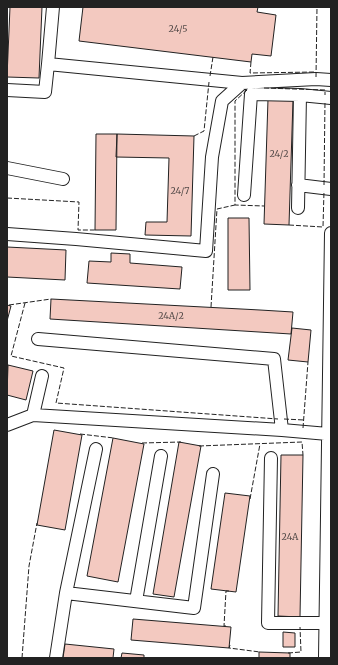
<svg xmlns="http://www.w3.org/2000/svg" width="338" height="665" font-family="Merriweather,serif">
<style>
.building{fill:#f3c9c0;stroke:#222}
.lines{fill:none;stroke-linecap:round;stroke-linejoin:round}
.minor-casing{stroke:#222;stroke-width:14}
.minor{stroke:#fff;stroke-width:12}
.fence{stroke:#222;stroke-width:1;stroke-dasharray:5 2;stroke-linecap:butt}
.labels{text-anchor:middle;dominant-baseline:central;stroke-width:3;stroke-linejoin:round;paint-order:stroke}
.number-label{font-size:9px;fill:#564c4a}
</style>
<rect width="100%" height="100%" fill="#fff"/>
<path class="building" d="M10,7H42L39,78L7,77Z
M83,7H258L257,12L276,15L271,56L252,54L251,62L79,41Z
M268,99L293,100L289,225L264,224Z
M96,134H117L116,230H95Z
M117,134L194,136L191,236L145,235L146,222H167L169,158L116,157Z
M228,218H249L250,290H228Z
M7,247L66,250L65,280L7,277Z
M111,253L130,254V263L182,267L180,289L87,283L89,261L111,262Z
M51,299L260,310L293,312L291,334L50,319Z
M7,305L11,306L7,321Z
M292,328L311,330L308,362L288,360Z
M8,365L33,371L26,400L7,395Z
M54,430L82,435L65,530L37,525Z
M113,438L144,444L118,582L87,576Z
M179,442L201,446L174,597L153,594Z
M281,455H303L300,617L278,616Z
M225,493L250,496L236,592L211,589Z
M133,619L231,627L229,648L131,640Z
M283,632L295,633V647H283Z
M65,644L114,649L113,658H63Z
M259,652L290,653V658H259Z
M122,653L144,655V658H121Z"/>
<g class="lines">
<defs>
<path id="minor" d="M53,7L48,64L242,83L316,79L331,80
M7,90L45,92L48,64
M7,168L63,179
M298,185L331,189
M244,195L251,94L300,95L331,98
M298,208L300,95
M7,234L76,239L206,251L212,157L222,101L242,83
M38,339L274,359L282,430L328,434
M42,376L33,415L282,430
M7,425L33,415
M271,458L268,623H325
M66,593L194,608L213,474
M136,601L161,456
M56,658L66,593L96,449
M325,658L331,233"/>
</defs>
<use href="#minor" class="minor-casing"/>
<use href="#minor" class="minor"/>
<path class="fence" d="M251,62L250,73L316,72
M210,76L213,57
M316,77L317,7
M264,88L325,90V95
M247,90L235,101V205L264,206
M194,136L204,131L209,82
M324,185L325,101
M7,198L79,202L78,230H95
M289,225L323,227L324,191
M25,303L11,356L64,368L56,403L278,419
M9,305L51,299
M211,307L217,209L235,205
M284,419L304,420
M303,428L308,362
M80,434L114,438
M142,443L181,442
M199,446L302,442L303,455
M250,499L260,444
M226,626H224L226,591H229
M230,645L229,648L260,652
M288,653L301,652L300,627
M22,658L29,566L37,523"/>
</g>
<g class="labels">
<g class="number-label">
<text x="178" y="28">24/5</text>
<text x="279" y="153">24/2</text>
<text x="180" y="190">24/7</text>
<text x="171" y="315">24А/2</text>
<text x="290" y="536">24А</text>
</g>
</g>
<rect width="338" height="665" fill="none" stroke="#222222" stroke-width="16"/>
</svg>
